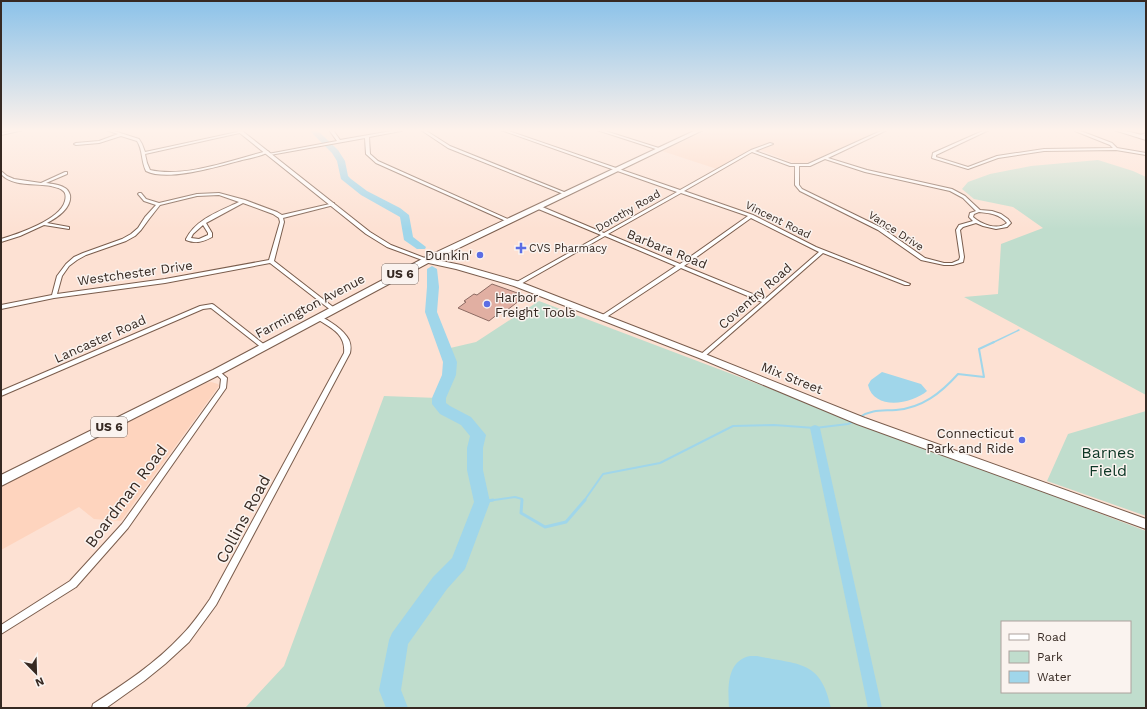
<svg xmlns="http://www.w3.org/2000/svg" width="1147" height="709" font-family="'Work Sans',sans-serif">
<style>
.built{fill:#fed4be}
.green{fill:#c0ddcd;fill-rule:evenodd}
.water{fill:#a0d6ea}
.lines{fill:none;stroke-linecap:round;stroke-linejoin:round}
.stream-far2{stroke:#a0d6ea;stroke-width:1.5}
.stream-far1{stroke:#a0d6ea;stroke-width:2}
.stream{stroke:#a0d6ea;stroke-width:3}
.canal{fill:#a0d6ea;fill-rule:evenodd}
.river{fill:#a0d6ea;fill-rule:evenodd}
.building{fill:#e1afa2;stroke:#8d6b63}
.minor-casing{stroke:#7a5d4d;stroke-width:2}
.tertiary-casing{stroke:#7a5d4d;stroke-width:2}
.secondary-casing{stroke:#7a5d4d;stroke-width:2}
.trunk-casing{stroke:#7a5d4d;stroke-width:2}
.minor{fill:#fff;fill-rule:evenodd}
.tertiary{fill:#fff;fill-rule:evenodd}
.secondary{fill:#fff;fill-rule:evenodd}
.trunk{fill:#fff;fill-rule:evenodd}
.poi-dot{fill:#5b6de4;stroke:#faf3ef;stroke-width:1.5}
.labels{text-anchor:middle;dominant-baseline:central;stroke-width:3;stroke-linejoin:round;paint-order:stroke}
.far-street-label{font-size:11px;fill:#362922;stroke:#faf3ef}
.far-poi-label{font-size:11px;fill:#362922;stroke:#faf3ef;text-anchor:start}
.shield{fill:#faf3ef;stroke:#716660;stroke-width:1}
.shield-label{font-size:12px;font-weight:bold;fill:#362922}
.street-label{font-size:13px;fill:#362922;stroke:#faf3ef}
.poi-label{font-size:13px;fill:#362922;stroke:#faf3ef;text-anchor:end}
.near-park-label{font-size:16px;fill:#0e3726;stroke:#faf3ef}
.near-street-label{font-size:16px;fill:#362922;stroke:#faf3ef}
</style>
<rect width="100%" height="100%" fill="#fde1d3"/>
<path class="built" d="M708,130H883L807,163H794L755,148L717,169L662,151Z
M211,382L218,384L219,386L121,521L94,519L79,507L1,550V485L206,383Z"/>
<path class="green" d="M1098,160L1133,171L1146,177V395L964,297L998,294L1001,244L1043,228L1013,207L974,199L962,189L968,182L990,174L1031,166Z
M539,301L1146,531V708H245L284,666L384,396L438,398C448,377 452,372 446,349L476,342ZM1002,622H1130V692H1002Z
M1146,411V516L1047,481L1068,434Z"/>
<path class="water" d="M882,372L921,384L927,391C912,404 874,411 868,385L871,380Z
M750,656H757C799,665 821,660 831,708H729C728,689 726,661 750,656Z"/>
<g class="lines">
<path class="stream-far2" d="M992,343L1019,330"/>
<path class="stream-far1" d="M860,417C872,409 882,411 896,410C922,408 941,393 958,374L984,377L979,349L994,342
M487,501L515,497L522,499V501
M584,501L603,474L660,463L733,426L774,425L815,428L848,424L855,421"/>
<path class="stream" d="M522,500L521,513L545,527L566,522L585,500
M482,502L493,500"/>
<path class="canal" d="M815,425L818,426L820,428L882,708H868L810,428L812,426Z"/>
<path class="river" d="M309,130H317L338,150L345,161L348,176L351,179L367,191L400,208L409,215L413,237L426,247L425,249H417L404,240L400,217L361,195L341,179L337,161L332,153Z
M432,266L437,269L439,287L437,312L457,362L456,375L446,398V403L450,406L471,417L486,435L483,448V470L490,502L465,569L447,589L408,644L401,690L408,708H386L379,690L389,640L392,633L433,577L452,558L474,502L467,470V448L470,436L461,425L440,414L432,404V398L442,375L443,362L425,312L427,287V269Z"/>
</g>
<path class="building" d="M492,284L523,295L521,296L524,297L502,314L499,313L489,321L458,308L466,302L464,301L474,294L477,295Z"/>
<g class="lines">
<defs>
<path id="minor" d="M17,130H23L1,135V133Z
M106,130H111L139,139L142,144L145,152L242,131L244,132L145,154L147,163L150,170C186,178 232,160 267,151L269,152C261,156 251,158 242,160C219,166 168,182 146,171C141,161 143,150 137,141L121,136L99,143L76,145L74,144L76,143L99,141L118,134Z
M329,130H333L340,140L397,130H403L401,131L369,137L370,154L378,161L512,221V222H508L376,163L366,154L365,138L270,155L268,154L337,141Z
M421,130H425L450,146L569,194L566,195L448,148Z
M501,130H506L680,190L751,150L770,143L773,144L755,151L791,164H808L883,130H887L828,158L867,170L952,189L965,196L980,210L992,211L1001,214L1008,219L1011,223L1007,227L996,229L983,226L976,223L963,227L960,230L964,257L963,262L953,265H944L921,260L878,230L800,191L795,185V166H790L752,152L684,191L753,215L816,247L910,284L909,285H905L823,253L704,357L702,358L699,356L700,355L762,302L681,268L605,318H601L600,317L601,316L676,266L605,236L519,285H515L514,284L515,283L601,235L536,208V206H540L604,233L677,192ZM825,159L865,172L950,191L963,198L976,211L970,213L969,217L973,221L959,225L956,230L960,257L959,260L952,263H944L925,258L882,228L802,189L799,185V166H810ZM681,193L748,216L680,264L608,234ZM979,212C989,213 1000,214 1007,223C997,231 981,224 973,217L974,214ZM751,218L819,252L765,299L684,266Z
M597,130H602L662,149L659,150Z
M985,130H989L936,155V157L968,167L997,156L1044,149L1113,148L1110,145L1075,131L1074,130H1078L1112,143L1117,148L1146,153V155L1116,150L1044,151L998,158L968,169L932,158L933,153Z
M1146,133V135L1140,137L1138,136Z
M1,171L7,176L14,179L41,183L65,172H67V174L46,183C52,184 59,184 65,188C67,189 69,192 70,195C72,208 57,218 47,223L69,227V229L44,225L20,236L1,242V239C18,234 60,220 65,201C66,197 66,192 62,190C60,188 54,187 51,186C35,183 13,187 1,174Z
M139,193H141L146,199L159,203L197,194L219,193L245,200L277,212L282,215L334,203V205L283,218L284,222L274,261L337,310L336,311H332L270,263L165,283L54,298L1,309V305L52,295L57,276L66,264L74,257L83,253L122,239L131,234L138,228L145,217L156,205L144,201L138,194ZM219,195L239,202C220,211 196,219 186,239V240C196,244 203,242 212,237V233L206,223L243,203L273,214L279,218L280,222L269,260L165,279L57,294L62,276L69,266L77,260L86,255L126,241L135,236L141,230L149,219L160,205L197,196ZM203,225L208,233V235L199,239L191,238L193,234Z
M212,304L214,305L266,346L267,347L266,348H262L211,308L203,309L1,396V391L200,306Z
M319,316C329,320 344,330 349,340C351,345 351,348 350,353L216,605L189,642L165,664L144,681L106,708H92L93,704C124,684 156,663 181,636C192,625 201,612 210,599L344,353C346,334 331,328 317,319L316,318Z
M217,370L219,371L227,378L226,388L128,528L76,587L1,634V625L70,581L122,524L220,388L221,379L214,372Z"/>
<path id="tertiary" d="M236,130H241L370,232L391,245L430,260L427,262L425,261L387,247L366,234Z"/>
<path id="secondary" d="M1114,130H1122L1146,136V140Z
M424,258H427L461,265L520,282L705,354L865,418L1146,519V529L857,424L699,358L514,286L456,269L424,262Z"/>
<path id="trunk" d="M696,130H703L430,262L221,374L1,486V475L213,370L424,258Z"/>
</defs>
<use href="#minor" class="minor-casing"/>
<use href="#tertiary" class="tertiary-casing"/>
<use href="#secondary" class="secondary-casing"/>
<use href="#trunk" class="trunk-casing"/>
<use href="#minor" class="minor"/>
<use href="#tertiary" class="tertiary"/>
<use href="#secondary" class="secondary"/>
<use href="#trunk" class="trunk"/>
</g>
<linearGradient id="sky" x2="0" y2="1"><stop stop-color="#8bc2e9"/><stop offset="0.57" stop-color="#fef2eb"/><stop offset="1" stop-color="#fef2eb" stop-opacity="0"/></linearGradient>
<rect width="1147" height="229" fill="url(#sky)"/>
<g class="poi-dot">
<path d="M519 242h4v4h4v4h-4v4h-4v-4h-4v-4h4z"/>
<circle cx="480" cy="255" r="4"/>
<circle cx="487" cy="304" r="4"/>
<circle cx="1022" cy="440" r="4"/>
</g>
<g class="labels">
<g class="far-street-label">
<text transform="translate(628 211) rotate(-30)">Dorothy Road</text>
<text transform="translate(778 220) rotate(26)">Vincent Road</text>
<text transform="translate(896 231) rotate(33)">Vance Drive</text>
</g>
<g class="far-poi-label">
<text x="529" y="248">CVS Pharmacy</text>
</g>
<g class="shield">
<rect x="382" y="264" width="36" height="20" rx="3"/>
<rect x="91" y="417" width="36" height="20" rx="3"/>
</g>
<g class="shield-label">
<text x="400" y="274">US 6</text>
<text x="109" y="427">US 6</text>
</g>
<g class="street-label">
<text transform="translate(667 249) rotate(22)">Barbara Road</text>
<text transform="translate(135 273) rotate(-8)">Westchester Drive</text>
<text transform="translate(755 296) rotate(-41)">Coventry Road</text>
<text transform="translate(310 306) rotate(-28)">Farmington Avenue</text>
<text transform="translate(100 339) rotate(-24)">Lancaster Road</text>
<text transform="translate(792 378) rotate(22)">Mix Street</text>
</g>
<g class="poi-label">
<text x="472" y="255">Dunkin'</text>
<text x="495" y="297" text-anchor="start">Harbor<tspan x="495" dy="15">Freight Tools</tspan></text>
<text x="1014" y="433">Connecticut<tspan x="1014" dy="15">Park and Ride</tspan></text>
</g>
<g class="near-park-label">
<text x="1108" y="452">Barnes<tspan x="1108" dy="18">Field</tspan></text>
</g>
<g class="near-street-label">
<text transform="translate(126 496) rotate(-53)">Boardman Road</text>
<text transform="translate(243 519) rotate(-62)">Collins Road</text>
</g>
</g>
<rect width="1147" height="709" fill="none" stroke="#362922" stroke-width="4"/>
<rect x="1001" y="621" width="130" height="72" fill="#faf3ef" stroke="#aca29d"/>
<rect x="1009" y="634" width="20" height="6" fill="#ffffff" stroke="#aca29d"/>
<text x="1037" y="641" font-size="12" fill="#362922">Road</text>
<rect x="1009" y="651" width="20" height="12" fill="#c0ddcd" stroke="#aca29d"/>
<text x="1037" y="661" font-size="12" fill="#362922">Park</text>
<rect x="1009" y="671" width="20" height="12" fill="#a0d6ea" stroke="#aca29d"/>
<text x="1037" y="681" font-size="12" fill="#362922">Water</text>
<g transform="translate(36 673) rotate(157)" stroke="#faf3ef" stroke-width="3" paint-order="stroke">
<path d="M0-3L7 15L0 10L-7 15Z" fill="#362922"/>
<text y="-6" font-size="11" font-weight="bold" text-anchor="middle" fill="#362922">N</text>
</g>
</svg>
